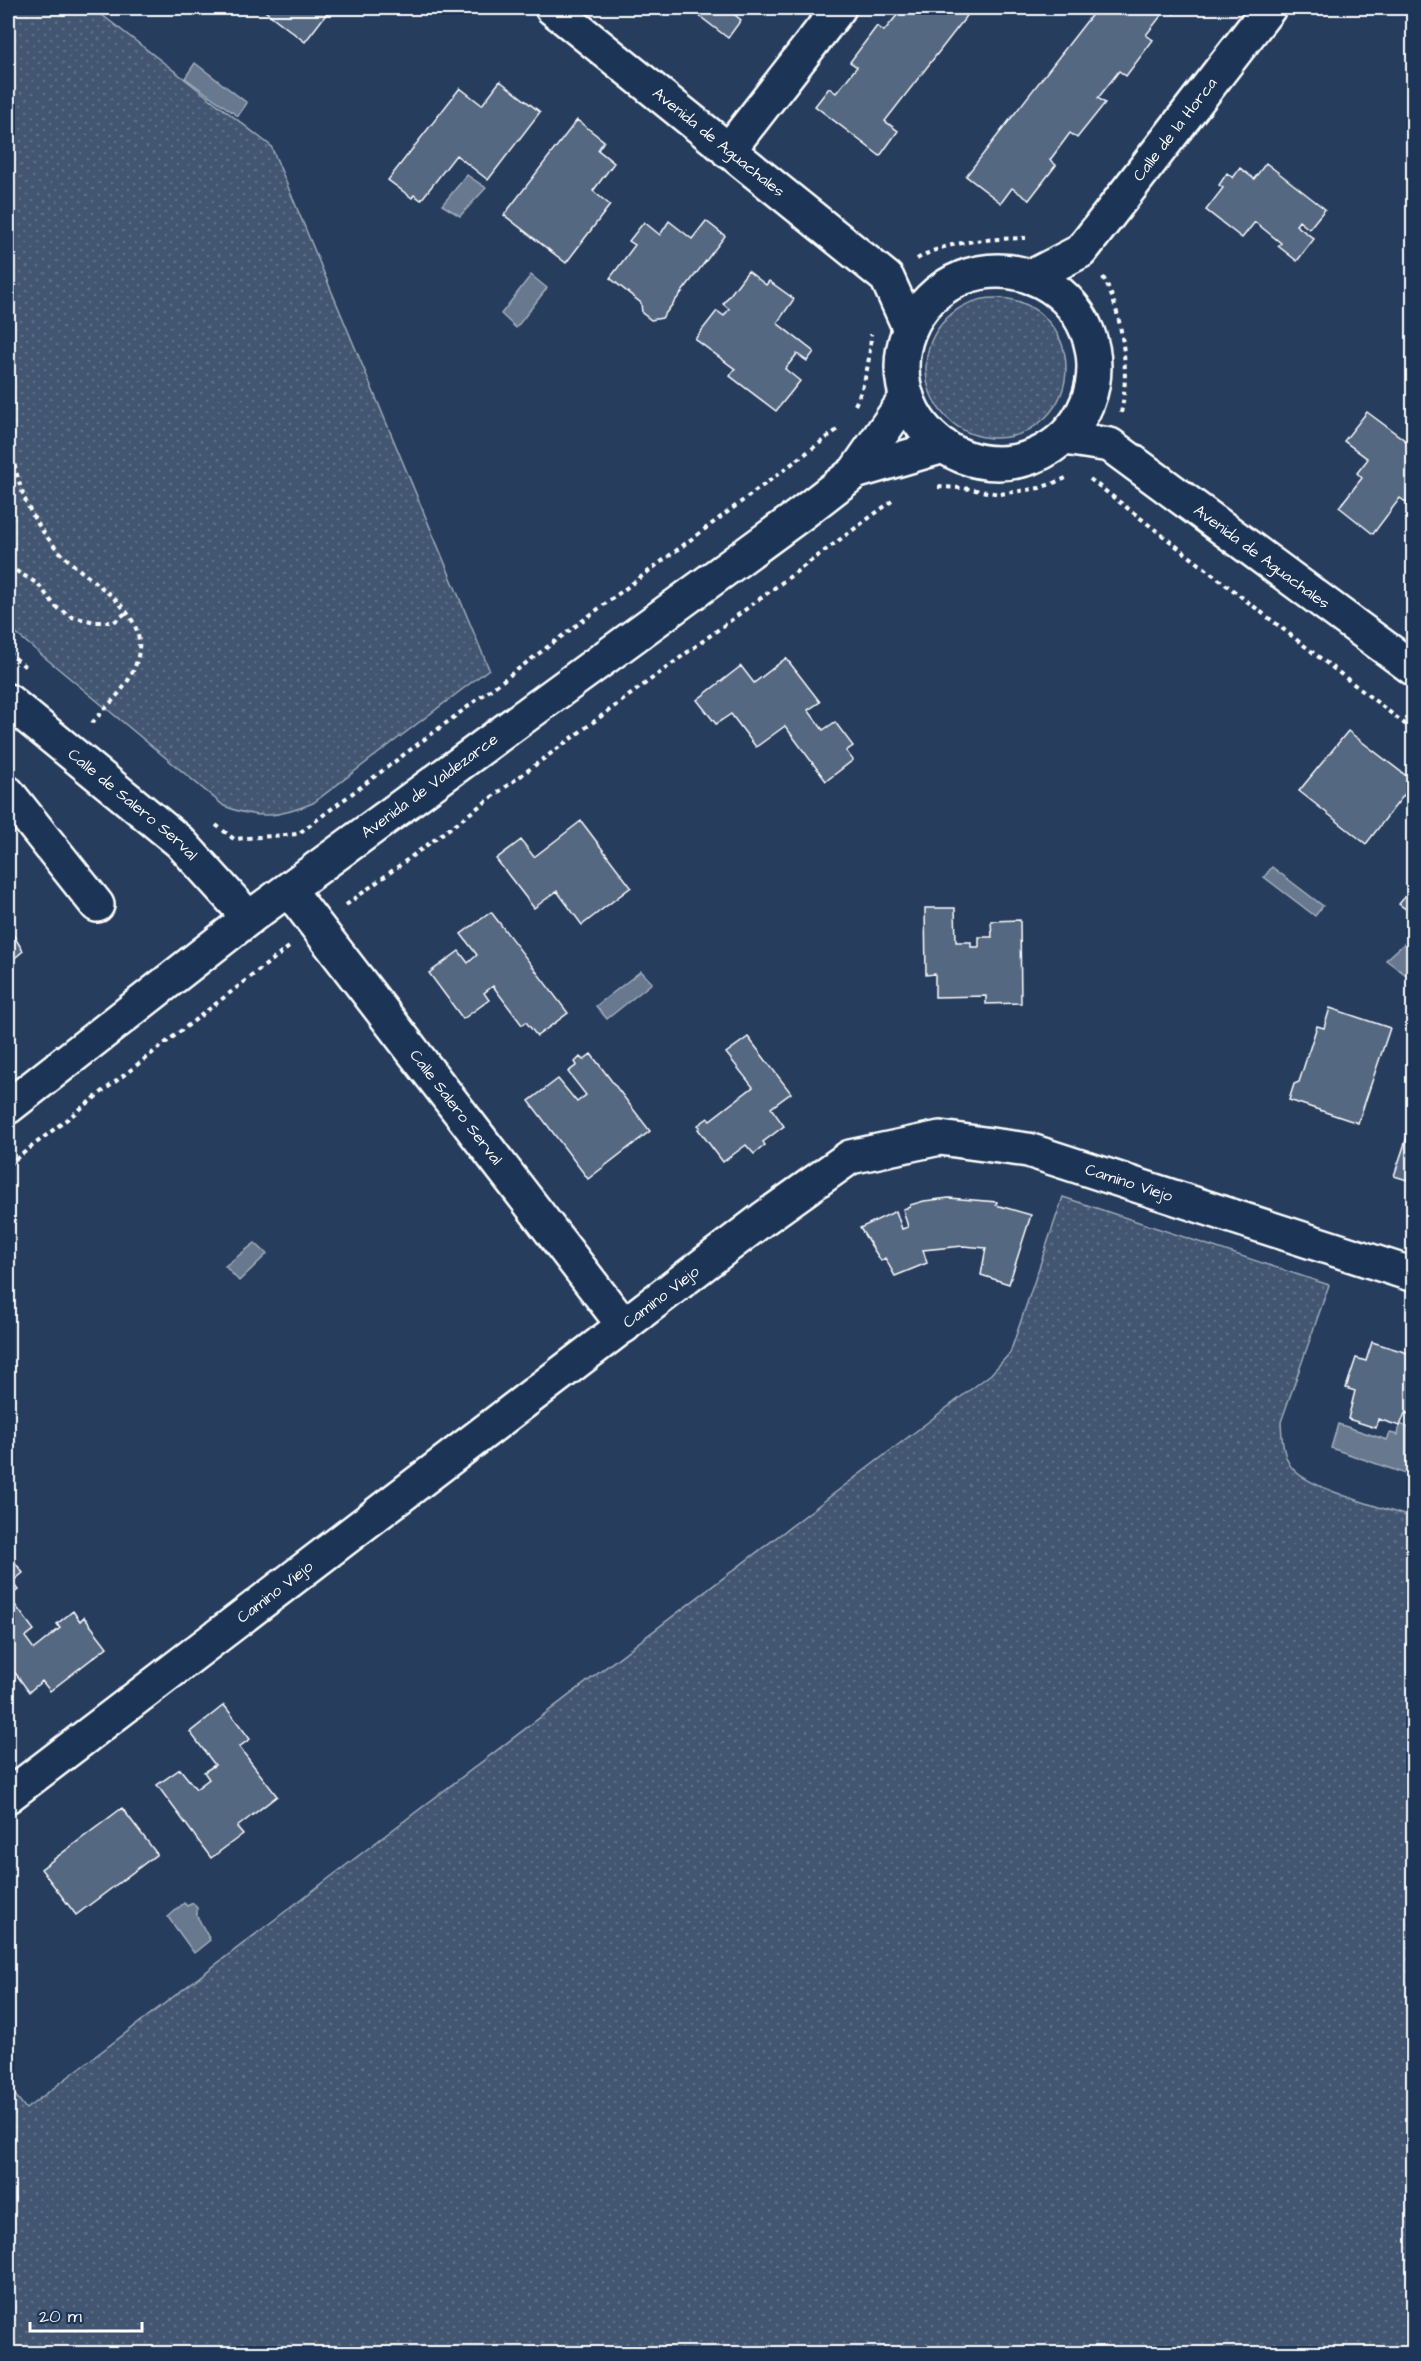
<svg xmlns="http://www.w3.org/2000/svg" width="1421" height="2361" font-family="'Architects Daughter',sans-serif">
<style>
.green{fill:url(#green-dots);stroke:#a0aab8;stroke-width:1.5}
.water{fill:#67788e;stroke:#a4aebb;stroke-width:1.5}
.building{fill:#556781;stroke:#fff;stroke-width:1.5}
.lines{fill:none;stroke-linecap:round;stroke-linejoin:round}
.minor-casing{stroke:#fff;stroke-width:38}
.path{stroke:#fff;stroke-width:4;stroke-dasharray:4.5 4.5;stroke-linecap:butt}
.minor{stroke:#1d3557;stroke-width:33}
.labels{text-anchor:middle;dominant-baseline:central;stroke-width:4.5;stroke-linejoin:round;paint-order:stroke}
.street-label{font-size:16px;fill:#fff;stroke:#1d3557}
</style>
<defs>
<pattern id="green-dots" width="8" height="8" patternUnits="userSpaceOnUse" patternTransform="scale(1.5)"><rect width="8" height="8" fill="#425672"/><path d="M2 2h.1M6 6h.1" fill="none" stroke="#5e6f87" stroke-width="1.8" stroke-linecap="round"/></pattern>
</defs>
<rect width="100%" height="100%" fill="#263d5e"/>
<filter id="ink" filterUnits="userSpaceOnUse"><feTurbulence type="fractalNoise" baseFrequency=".0167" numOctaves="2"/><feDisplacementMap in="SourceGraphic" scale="12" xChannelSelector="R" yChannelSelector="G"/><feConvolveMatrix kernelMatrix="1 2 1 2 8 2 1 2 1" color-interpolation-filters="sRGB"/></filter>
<g filter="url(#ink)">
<path class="green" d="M8,8H93L271,146L489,669L313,803C280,817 258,820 224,806L8,627Z
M926 368a70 70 0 1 1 140 0a70 70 0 1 1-140 0Z
M1063,1197L1329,1285L1281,1422C1282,1437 1282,1458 1294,1470C1313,1490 1385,1508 1413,1518V2353H8V2086L26,2109L991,1374L1010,1353Z"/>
<path class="water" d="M195,63L247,103L238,116L185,78Z
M467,175L486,188L460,216L442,205Z
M531,275L547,288L516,328L501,314Z
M1272,867L1323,906L1315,916L1264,877Z
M1405,943L1413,950V980L1386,960Z
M641,971L652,983L607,1019L596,1006Z
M255,1243L267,1254L239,1281L225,1266Z
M1338,1424L1387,1440L1390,1433L1398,1435L1400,1424L1413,1429V1453L1406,1474L1331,1448Z
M184,1903L187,1906L193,1903L197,1908V1916L210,1940L194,1953L168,1917Z"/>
<path class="building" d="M261,8H331L305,42Z
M689,8H741L735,15L741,20L728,38Z
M903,8H973L885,121L898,131L880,156L815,106L829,88L836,93L857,67L850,62L877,26L884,31Z
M1097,8H1179L1174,14L1167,8L1146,35L1153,40L1126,76L1119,71L1098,98L1105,103L1077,138L1070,133L1050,160L1056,165L1029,200L1012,188L1001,203L966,176Z
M500,81L540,112L488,180L456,155L421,200L414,195L412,198L388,180L460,88L482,105Z
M577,120L604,141L598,150L614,163L593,191L610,205L566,263L504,215Z
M1266,163L1325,209L1309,229L1299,221L1296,225L1314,239L1297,261L1278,246L1281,243L1255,222L1242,238L1206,210L1223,188L1219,185L1227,173L1233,178L1240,168L1254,179Z
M669,221L692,239L706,221L725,236L662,318L651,320L642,313L641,303L610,278L635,245L629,241L644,222L660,235Z
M748,271L766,285L769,281L794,299L777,323L814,352L807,361L797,354L785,369L800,381L776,411L730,376L735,369L695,339L717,311L724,316L729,309L723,304Z
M1367,412L1414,447V508L1400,498L1373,534L1339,507L1362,478L1357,473L1368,459L1344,441Z
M786,658L820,702L808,710L823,730L835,722L853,746L846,751L853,760L826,781L785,726L756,747L731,714L716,724L697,700L741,666L754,683Z
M1348,731L1414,782L1366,844L1299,791Z
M581,821L631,887L582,925L557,891L534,908L496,859L521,840L534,857Z
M1414,886V915L1399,904Z
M925,908H955L956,942H971V947H979V937H992L991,921L1020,920L1021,1003L986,1004V996L935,997V974L926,975Z
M491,912L568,1013L537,1036L526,1022L522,1025L493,986L484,993L489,1000L463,1019L429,973L459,951L468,963L477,955L461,934Z
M8,926L23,951L10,962L14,967L8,973Z
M1330,1008L1390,1028L1358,1123L1289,1100L1294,1084L1299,1082L1317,1026L1324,1028Z
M748,1037L791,1093L771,1108L784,1126L763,1142L765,1145L754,1154L746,1145L723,1162L698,1129L700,1127L698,1125L708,1118L710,1120L753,1087L726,1053Z
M591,1054L650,1131L588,1179L529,1101L558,1079L577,1102L586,1095L568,1072L577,1065L575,1062L580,1057L583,1060Z
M1414,1116V1182L1394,1176Z
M949,1198L997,1202L996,1205L1031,1215L1009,1284L981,1275L986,1248L963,1246L923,1250L927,1263L895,1276L885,1258L881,1261L860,1228L896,1211L902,1229L908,1227L903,1209L910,1207V1205L924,1201Z
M1372,1342L1414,1355V1415L1405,1413L1400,1426L1378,1419L1376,1428L1348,1419L1355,1391L1346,1388L1356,1358L1366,1361Z
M13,1560L23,1573L12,1582L18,1590L9,1597L34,1630L25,1637L34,1649L60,1628L57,1624L73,1611L80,1621L84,1617L107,1647L50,1691L42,1681L29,1692L8,1663V1564Z
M224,1705L250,1739L239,1747L277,1796L237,1827L243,1834L211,1858L157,1785L180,1769L196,1789L209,1779L204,1772L215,1765L190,1732Z
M122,1808L157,1854L76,1915L41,1869Z"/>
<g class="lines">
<defs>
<g id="minor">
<path id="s1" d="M552,8L887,278L909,327"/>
<path d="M728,151L839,8"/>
<circle cx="998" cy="367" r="96"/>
<path id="s2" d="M1031,277L1081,251L1269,8"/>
<path id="s3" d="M1065,438L1110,445L1414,669"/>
<path d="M855,472L944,446"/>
<path id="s4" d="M8,701L180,842L249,918"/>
<path d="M8,793L97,905"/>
<path id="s5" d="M289,890L624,1326"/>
<path id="s6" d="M8,1107L249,918L801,514L855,472L907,397"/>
<path id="s7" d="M8,1796L763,1219L850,1157L940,1138L1028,1150L1414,1275"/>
</g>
</defs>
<use href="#minor" class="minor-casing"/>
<path class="path" d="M917,259C947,240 991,239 1026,238
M1103,277C1123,313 1130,372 1121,413
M855,405C866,383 870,359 871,334
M8,438C15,466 21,500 38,524C45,535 54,547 64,556C99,591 163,617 130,677C121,694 104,709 92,723
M1090,479L1414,731
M938,487L963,488L1000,494L1040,488L1069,477
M8,566L38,584L56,607L72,617L96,622H114L127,612
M8,652L28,669
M216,825L234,839L298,834L837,430
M346,905L892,501
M8,1165L289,947"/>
<use href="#minor" class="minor"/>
</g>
</g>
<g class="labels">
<g class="street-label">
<text stroke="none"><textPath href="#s2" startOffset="210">Calle de la Horca</textPath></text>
<text stroke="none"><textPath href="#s1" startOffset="214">Avenida de Aguachales</textPath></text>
<text stroke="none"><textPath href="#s3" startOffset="234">Avenida de Aguachales</textPath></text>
<text stroke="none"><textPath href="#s6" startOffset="530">Avenida de Valdezarce</textPath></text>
<text stroke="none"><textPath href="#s4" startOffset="162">Calle de Salero Serval</textPath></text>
<text stroke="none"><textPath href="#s5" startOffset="274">Calle Salero Serval</textPath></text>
<text stroke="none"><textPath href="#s7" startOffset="1344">Camino Viejo</textPath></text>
<text stroke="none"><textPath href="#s7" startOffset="822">Camino Viejo</textPath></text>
<text stroke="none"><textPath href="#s7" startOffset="336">Camino Viejo</textPath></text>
</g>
</g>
<rect width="1421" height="2361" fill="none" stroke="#1d3557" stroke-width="30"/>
<rect x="15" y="15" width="1391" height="2331" fill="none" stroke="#fff" stroke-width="2" filter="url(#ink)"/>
<path d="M30 2322v9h112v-9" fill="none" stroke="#ffffff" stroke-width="3"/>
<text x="39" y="2322" font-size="18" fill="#ffffff" stroke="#1d3557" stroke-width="4.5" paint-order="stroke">20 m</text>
</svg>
